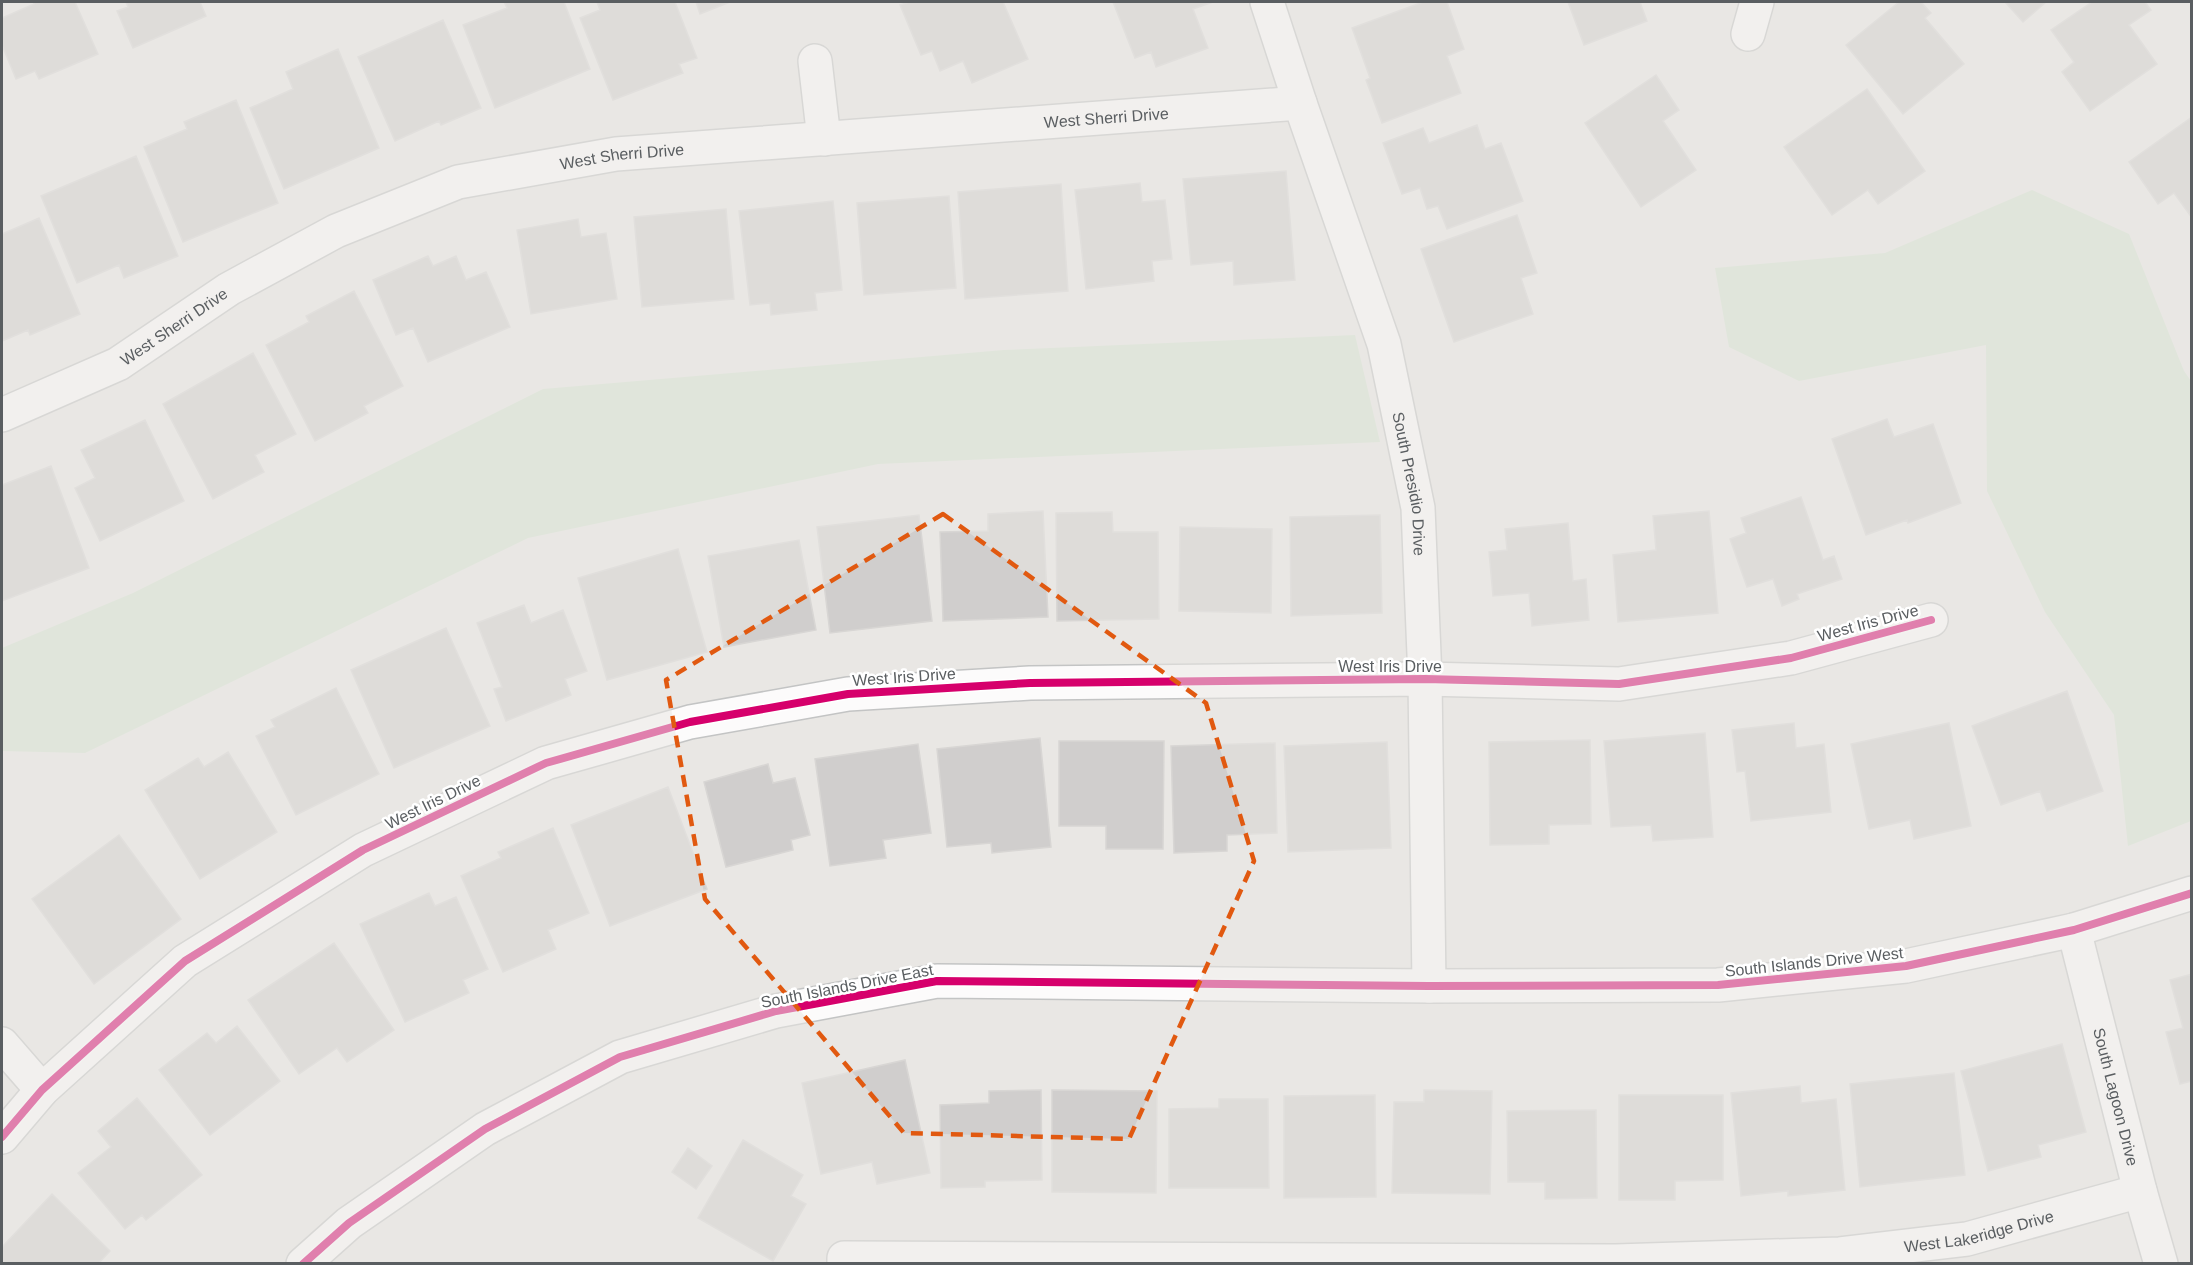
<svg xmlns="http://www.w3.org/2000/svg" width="2193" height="1265" font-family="Helvetica,sans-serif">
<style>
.green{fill:#d5e3d1}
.building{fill:#d0cecd;stroke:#d8d6d4;stroke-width:1.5}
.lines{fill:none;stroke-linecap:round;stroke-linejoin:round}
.minor-casing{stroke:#c3c4c4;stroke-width:36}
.minor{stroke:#fcfbfb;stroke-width:33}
.cycleway-casing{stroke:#fff;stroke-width:11}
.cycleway{stroke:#d6006c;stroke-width:8}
.marked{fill:none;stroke:#e15910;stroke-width:4.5;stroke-dasharray:12 8;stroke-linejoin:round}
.labels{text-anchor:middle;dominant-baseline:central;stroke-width:5;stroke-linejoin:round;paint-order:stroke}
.street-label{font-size:16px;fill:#5a5e61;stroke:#fff}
</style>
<rect width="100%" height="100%" fill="#e9e7e4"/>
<path class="green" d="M2032,190L2129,234L2184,371L2191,381V821L2128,846L2114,715L2045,612L1987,491L1986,345L1799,381L1729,347L1715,268L1885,253Z
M1355,335L1380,442L878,464L528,538L85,753L2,751V648L133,593L543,389L1004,350Z"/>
<path class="building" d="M33,2H75L98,54L39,79L35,71L16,79L2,45V18L34,4Z
M126,2H200L206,16L133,48L117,11L128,7Z
M504,2H564L590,69L495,108L463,25L507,8Z
M597,2H675L697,58L679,64L683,73L613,100L580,18L600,10Z
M696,2H730L700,14Z
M909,2H1003L1028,59L972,83L963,61L940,71L932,51L921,55L900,5Z
M1113,2H1213L1193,9L1208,48L1156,67L1151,52L1135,58Z
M1423,2H1447L1464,49L1447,56L1461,93L1382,123L1366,80L1370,78L1352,28Z
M1568,2H1640L1647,21L1584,45Z
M1899,2H1921L1931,13L1925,18L1964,64L1903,114L1846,45Z
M2005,2H2046L2023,22Z
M2092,2H2145L2151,10L2129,25L2157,64L2090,111L2062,72L2074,62L2051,30Z
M443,20L481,108L441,125L439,121L395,141L358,57Z
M338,49L379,148L284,189L250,108L293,89L286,72Z
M1656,75L1679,110L1663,121L1696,170L1641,207L1585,123Z
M1867,89L1925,171L1878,204L1868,190L1832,215L1784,147Z
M236,100L278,203L183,242L144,147L187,129L184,122Z
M2192,117V218L2174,193L2158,204L2129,162Z
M1477,125L1485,149L1501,143L1523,201L1447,229L1438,206L1427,209L1420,188L1402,194L1383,143L1423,128L1429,143Z
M136,156L178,256L124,278L119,265L77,283L41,196Z
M1286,171L1295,280L1234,285L1233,261L1191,265L1183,179Z
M1140,183L1142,202L1165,200L1172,259L1152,261L1154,281L1086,289L1075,190Z
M1061,184L1068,291L965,299L958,192Z
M949,196L956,288L864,295L857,203Z
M833,201L842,290L815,293L817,310L771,315L770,303L750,305L739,211Z
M726,209L734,299L642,307L634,217Z
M1517,215L1537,273L1521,278L1533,314L1454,342L1421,249Z
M39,218L80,314L30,335L28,330L2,341V234Z
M578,219L581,237L606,233L617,299L531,314L517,230Z
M428,256L433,266L456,256L466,280L486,272L510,327L428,362L413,328L396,335L373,280Z
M354,291L403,386L364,406L368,413L315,441L266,345L309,322L306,316Z
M253,353L296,434L255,455L264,472L213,499L163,404Z
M1887,419L1894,437L1933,424L1961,503L1908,523L1907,520L1866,535L1832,439Z
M145,420L184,501L100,541L75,488L95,478L81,450Z
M51,466L89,568L2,601V485Z
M1801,497L1823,560L1834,556L1842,579L1797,594L1799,599L1782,606L1773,579L1747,587L1730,539L1746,533L1741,518Z
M1043,511L1048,617L943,621L940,532L988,531V514Z
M1709,511L1718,613L1618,622L1613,555L1656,550L1653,516Z
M1112,512L1113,532H1158L1159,619L1057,621L1056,513Z
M919,515L932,621L830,633L817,527Z
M1380,515L1382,613L1291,616L1290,517Z
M1568,523L1573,581L1586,579L1589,620L1532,626L1529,593L1493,596L1489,552L1507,550L1505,529Z
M1180,527L1272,529L1271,613L1179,611Z
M799,540L816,630L724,647L708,556Z
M678,549L707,652L607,680L578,578Z
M524,605L531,623L563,610L587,671L565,679L571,695L506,721L494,689L502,687L477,623Z
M446,628L490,726L394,768L351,670Z
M336,688L379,774L296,815L256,736L275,727L271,720Z
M2067,691L2103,791L2047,811L2040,791L2001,805L1972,726Z
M1794,723L1796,748L1824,744L1831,812L1751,821L1745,771L1737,772L1732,730Z
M1949,723L1971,826L1914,839L1910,820L1869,829L1851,744Z
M1705,733L1713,837L1653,841L1651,825L1611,827L1604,741Z
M1040,738L1051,847L992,853L991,843L947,847L937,749Z
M1590,740L1591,824L1549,825V844L1490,845L1489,742Z
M1059,741H1164L1163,849H1106V826H1059Z
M1387,742L1391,848L1288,852L1284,746Z
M1275,743L1277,833L1227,835V851L1174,853L1171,746Z
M918,744L931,833L883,840L886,858L830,866L815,759Z
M228,752L277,832L200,879L145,790L198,758L204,767Z
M768,764L773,783L795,778L810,835L791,840L793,850L726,867L704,782Z
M668,787L707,889L610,926L571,825Z
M553,828L589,913L548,930L556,949L503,972L461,876L501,858L498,852Z
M119,835L181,919L94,984L32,899Z
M429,893L435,906L456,897L488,969L463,980L469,993L405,1022L360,924Z
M334,943L394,1030L347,1062L337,1048L299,1074L248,1000Z
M2192,974V1081L2180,1084L2166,1032L2183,1028L2170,980Z
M237,1026L280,1081L210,1135L159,1070L207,1033L216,1043Z
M2062,1044L2086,1132L2038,1145L2041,1157L1988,1171L1961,1071Z
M905,1060L930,1173L877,1184L872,1162L821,1174L802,1083Z
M1954,1073L1965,1175L1860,1187L1850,1084Z
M1800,1086L1801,1103L1836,1099L1845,1190L1788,1196V1191L1741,1196L1731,1093Z
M1041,1090L1042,1180L985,1181V1187L941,1188L940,1105L989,1103V1091Z
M1052,1090L1157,1091L1156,1193L1052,1192Z
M1424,1090L1492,1091L1490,1194L1392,1193L1394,1102H1424Z
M1375,1095L1376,1197L1284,1198V1096Z
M1619,1095H1723V1180L1675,1181V1200H1619Z
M137,1098L202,1175L146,1220L142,1215L125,1229L78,1173L111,1147L98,1131Z
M1219,1099H1268L1269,1188H1169V1109L1219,1108Z
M1596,1110L1597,1198L1545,1199V1182H1508L1507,1111Z
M743,1140L803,1175L791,1196L806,1204L773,1261L698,1218Z
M688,1148L712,1166L696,1189L672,1172Z
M52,1194L110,1251L98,1264H2V1247Z"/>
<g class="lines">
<defs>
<g id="minor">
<path id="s1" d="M1267,2L1300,103L1384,344L1418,508L1425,679L1429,986"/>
<path d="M1748,34L1757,2"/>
<path d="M815,61L824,139"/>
<path id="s2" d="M2,415L118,364L229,289L336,231L458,182L616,154L1300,103"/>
<path id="s3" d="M2074,930L2140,1191L2161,1264"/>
<path d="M2,1044L42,1090"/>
<path d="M2,1137L42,1090L185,961L363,850L546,763L690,722L848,694L1030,683L1425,679L1619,684L1791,658L1931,620"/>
<path d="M303,1264L349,1223L485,1129L620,1057L776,1011L937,981L1429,986L1718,985L1906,966L2074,930L2192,893"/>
<path id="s4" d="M844,1264V1258L1616,1261L1840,1254L1967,1239L2140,1191"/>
</g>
</defs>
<use href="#minor" class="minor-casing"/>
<use href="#minor" class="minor"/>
<defs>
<path id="cycleway" d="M2,1137L42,1090L185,961L363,850L546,763L690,722L848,694L1030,683L1425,679L1619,684L1791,658L1931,620
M303,1264L349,1223L485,1129L620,1057L776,1011L937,981L1429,986L1718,985L1906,966L2074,930L2192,893"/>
</defs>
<use href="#cycleway" class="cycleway-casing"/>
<use href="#cycleway" class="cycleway"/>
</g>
<path d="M0 0H2193V1265H0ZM943,514L1206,703L1254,861L1129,1139L904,1133L705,899L666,680Z" fill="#e9e7e4" fill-opacity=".55" fill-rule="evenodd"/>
<path class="marked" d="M943,514L1206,703L1254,861L1129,1139L904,1133L705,899L666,680Z"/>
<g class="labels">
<g class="street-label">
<text stroke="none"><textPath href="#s2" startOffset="1166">West Sherri Drive</textPath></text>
<text stroke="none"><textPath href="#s2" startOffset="680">West Sherri Drive</textPath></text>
<text stroke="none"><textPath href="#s2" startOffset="194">West Sherri Drive</textPath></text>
<text stroke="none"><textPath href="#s1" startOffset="504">South Presidio Drive</textPath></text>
<text transform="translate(1868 623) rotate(-15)">West Iris Drive</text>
<text x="1390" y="666">West Iris Drive</text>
<text transform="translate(904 677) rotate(-4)">West Iris Drive</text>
<text transform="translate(433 802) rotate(-26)">West Iris Drive</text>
<text transform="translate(1814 962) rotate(-6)">South Islands Drive West</text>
<text transform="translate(847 986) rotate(-11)">South Islands Drive East</text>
<text stroke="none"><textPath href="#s3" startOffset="172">South Lagoon Drive</textPath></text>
<text stroke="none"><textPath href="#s4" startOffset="1143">West Lakeridge Drive</textPath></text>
</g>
</g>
<rect width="2193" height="1265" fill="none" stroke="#5a5e61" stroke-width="6"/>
</svg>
